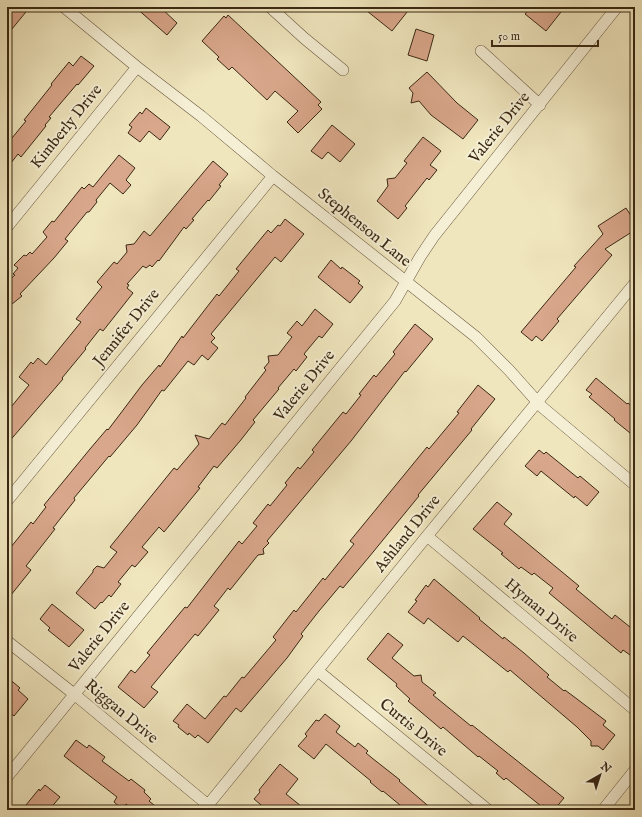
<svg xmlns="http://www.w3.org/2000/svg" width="642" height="817" font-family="'IM FELL English',serif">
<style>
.building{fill:#d9a78b;stroke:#3a2813}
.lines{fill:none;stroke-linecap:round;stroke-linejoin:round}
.street-casing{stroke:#68583e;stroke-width:12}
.street{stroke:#f5efd5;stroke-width:11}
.labels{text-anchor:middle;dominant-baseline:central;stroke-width:4;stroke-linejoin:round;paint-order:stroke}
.street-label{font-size:16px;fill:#3a2813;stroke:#f5efd5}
</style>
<rect width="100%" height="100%" fill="#f0e6be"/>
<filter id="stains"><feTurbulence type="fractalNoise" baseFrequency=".005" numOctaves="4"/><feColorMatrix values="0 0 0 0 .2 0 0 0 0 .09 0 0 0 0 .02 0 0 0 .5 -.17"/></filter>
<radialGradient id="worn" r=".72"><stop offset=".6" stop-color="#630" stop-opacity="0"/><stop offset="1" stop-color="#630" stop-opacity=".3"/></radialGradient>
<path class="building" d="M7,7H30L7,35Z
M135,7H160L177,23L167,35Z
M362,7H411L392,31Z
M531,7H556L561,12L546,31L525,14Z
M228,15L321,102L318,105L322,109L298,133L287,122L298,111L275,91L267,100L232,67L229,70L217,59L219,57L202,41L224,16L226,18Z
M416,29L434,35L427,61L408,55Z
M81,56L94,66L78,85L77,84L49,117L51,118L45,125L46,126L21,157L18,154L7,168V144L26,121L24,120L52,85L51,84L69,62L73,66Z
M427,72L457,103L478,120L463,139L431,115L419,101L411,103L413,93L409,88Z
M146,108L170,127L160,140L149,131L140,142L128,133L132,127L129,125L140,112L142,114Z
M332,125L355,144L340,162L328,152L322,159L311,151Z
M423,137L441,151L430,165L437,170L429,180L427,178L405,206L407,208L398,219L377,201L388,186L387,179L395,178L407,163L404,161Z
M119,155L135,168L126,180L131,185L123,194L110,183L96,200L97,202L89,212H87L65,239L68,241L54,258L20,294L22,296L7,308V282L15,275L13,274L18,268L14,265L24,255L26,256L30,252L32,254L47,237L43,232L52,221L54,222L82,187L84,189L89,184L93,187Z
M213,161L228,174L219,185L221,186L209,201L208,200L192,219L194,220L186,229L184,227L159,261L158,260L152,267L150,265L146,268L143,266L127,284L129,285L127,288L133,293L103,331L100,329L85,348L86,349L62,378L63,379L7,444V412L29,385L19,377L31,362L33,364L38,358L46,365L81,322L76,319L102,287L97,282L114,262L117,264L127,252L126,245L134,244L144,231L150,236Z
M626,208L635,222V230L605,249L612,255L557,319L559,321L542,341L536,336L532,341L521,332L576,267L574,266L603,234L598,226Z
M285,219L304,234L281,262L275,257L211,334L215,338L211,342L218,348L208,360L202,355L194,365L188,361L164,391L162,390L137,425L110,457L109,456L74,498L75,500L53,528L55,529L26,566L31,570L7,600V552L31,522L33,524L46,507L44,505L90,449L107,429L108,430L142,385L159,365L160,367L182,336L183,338L217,294L219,296L239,271L236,269L268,230L271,233L278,225L280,226Z
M331,260L341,269L342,267L360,281L358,283L363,287L350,303L318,277Z
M315,309L333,324L322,338L319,336L304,354L307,357L296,371L294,369L278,388L279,389L253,420L255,422L240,441L217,468L214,466L198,487L200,488L164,532L159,527L142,547L148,552L135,567L132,565L118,582L121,584L111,597L109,595L102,603L101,602L95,609L76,593L93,572V570L97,566L104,568L117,552L110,547L174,468L177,470L199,444L195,435L209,439L222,423L225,425L246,398L245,397L266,370L264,368L269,362L268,356L278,355L292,337L287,333L297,321L302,326Z
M415,324L433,339L406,372L405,371L351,441L267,541L269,543L263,549L264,554L258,555L230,590L228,588L214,606L219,610L198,636L195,634L151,687L158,692L144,708L118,687L131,670L135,673L150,655L147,653L185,607L187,608L239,541L242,544L257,526L253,523L268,504L270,506L287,485L285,483L298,467L300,469L314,452L312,450L343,412L346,414L361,395L359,394L374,375L376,377L395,354L393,352Z
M596,378L627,404L628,403L635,409V437L614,420L615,419L589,397L592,394L586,390Z
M478,385L495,399L471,429L472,430L418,495L419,496L369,557L343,588L340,586L319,611L301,634L303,636L287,658L241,712L236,708L208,743L198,735L195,738L189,733L188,735L178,727L179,725L173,721L187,704L205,719L224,696L226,697L242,677L244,678L276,640L273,637L294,610L296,612L323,578L325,580L354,544L350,541L427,447L429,449L459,413L457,412Z
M539,450L544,454L546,452L578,478L580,476L599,492L587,506L575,496L574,498L541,471L537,476L525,466Z
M497,502L512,514L504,524L579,586L576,589L612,619L615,615L635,631V649L630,655L623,650L621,653L549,593L553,588L534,573L532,575L521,567L519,569L501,554L503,553L473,529Z
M434,579L480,618L479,619L503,639L504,637L524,653L549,675L547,677L564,691L565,690L577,699L606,721L603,725L615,735L603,750L598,746H591V741L577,727L510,670L508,672L463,636L458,642L428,618L424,624L408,612L417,601L415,600L426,585L428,587Z
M52,604L84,630L69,647L48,630L50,628L40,619Z
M388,633L403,645L392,658L414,676L421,675L422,682L436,693L433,695L471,726L472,725L564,798L554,810H549L544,805L541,806L506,778L504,780L496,773L498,771L479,756L478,757L443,727L441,729L408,701L410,699L396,686L397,684L367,659Z
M7,677L20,688L18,690L28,699L14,716L7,710Z
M325,714L340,726L336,732L355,747L358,743L368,751L366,753L372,758L400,780L399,781L433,810H406L383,791L382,792L370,782L371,781L326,744L314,759L298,746L307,736L305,734L316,720L319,721Z
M76,740L87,748L89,745L105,757L102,761L129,781L131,779L145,790L144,792L151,799L149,801L160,810H133L126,804L122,809L114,802L117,797L64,756Z
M280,764L298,779L286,794L306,810H267L254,799L260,792L259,790Z
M45,785L60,797L49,810H32L26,805L39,789L40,791Z"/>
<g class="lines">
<defs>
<path id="street" d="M64,7L137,67L201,116L273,176L476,337L509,370L542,407L635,485
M270,7L304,38L343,70
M481,51L540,105
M7,227L137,67
M7,501L273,176
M427,536L635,710
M7,641L74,694L214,810
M318,671L488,810
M7,777L395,301L420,257L434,236L617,7
M208,805L427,536L635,283
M603,810L635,770"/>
</defs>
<use href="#street" class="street-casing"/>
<use href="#street" class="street"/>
</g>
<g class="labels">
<g class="street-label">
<text transform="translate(67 127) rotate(-51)">Kimberly Drive</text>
<text transform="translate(500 128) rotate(-51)">Valerie Drive</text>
<text transform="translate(364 228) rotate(39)">Stephenson Lane</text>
<text transform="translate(127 328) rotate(-51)">Jennifer Drive</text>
<text transform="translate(305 386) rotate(-51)">Valerie Drive</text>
<text transform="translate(408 534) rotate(-51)">Ashland Drive</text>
<text transform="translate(541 611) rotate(40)">Hyman Drive</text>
<text transform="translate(100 637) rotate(-51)">Valerie Drive</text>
<text transform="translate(121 712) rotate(40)">Riggan Drive</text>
<text transform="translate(413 728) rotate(39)">Curtis Drive</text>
</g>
</g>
<rect width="642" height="817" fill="none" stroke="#f0e6be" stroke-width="24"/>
<rect x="8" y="8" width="626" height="801" fill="none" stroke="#3a2813" stroke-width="2"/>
<rect x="12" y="12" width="618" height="793" fill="none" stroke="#3a2813"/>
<g transform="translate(600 775) rotate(39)" stroke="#f5efd5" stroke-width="3" paint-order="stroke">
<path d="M0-3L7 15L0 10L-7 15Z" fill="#3a2813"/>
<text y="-6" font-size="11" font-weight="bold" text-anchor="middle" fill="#3a2813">N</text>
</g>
<path d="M492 40v6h106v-6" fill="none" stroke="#3a2813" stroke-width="2"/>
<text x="498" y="40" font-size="12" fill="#3a2813" stroke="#f5efd5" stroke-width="3" paint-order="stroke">50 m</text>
<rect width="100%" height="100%" filter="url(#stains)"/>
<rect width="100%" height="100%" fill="url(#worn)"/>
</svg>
